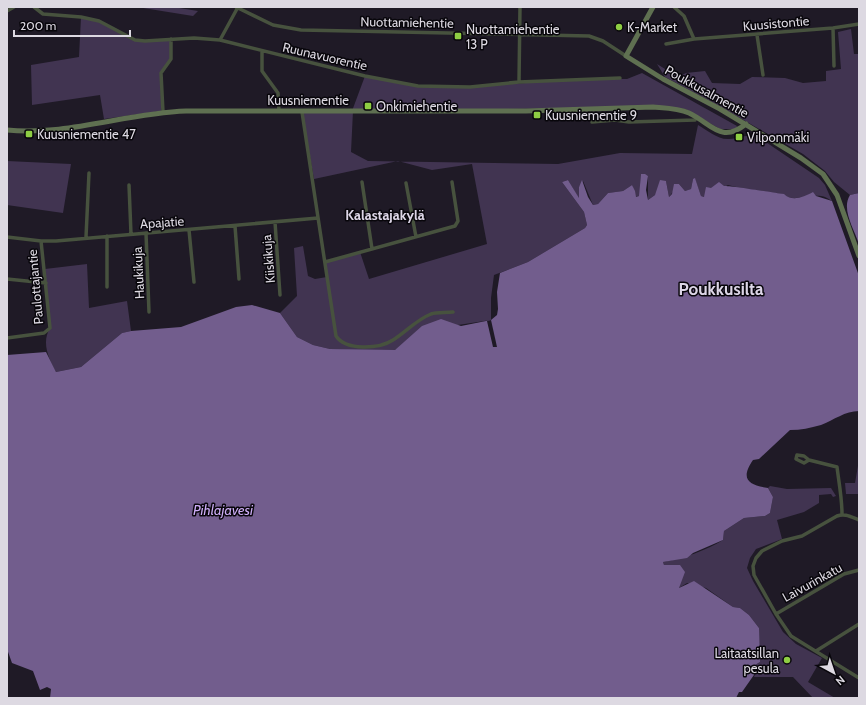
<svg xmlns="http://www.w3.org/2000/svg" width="866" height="705" font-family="Cabin,sans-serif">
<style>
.green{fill:#413451}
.water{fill:#725d8d}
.pier{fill:#1f1a26}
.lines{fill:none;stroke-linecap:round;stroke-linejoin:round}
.street{stroke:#47523e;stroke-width:3.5}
.secondary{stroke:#5f7051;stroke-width:5}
.poi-dot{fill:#8ece43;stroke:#08060b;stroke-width:1.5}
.labels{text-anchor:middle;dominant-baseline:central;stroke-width:3;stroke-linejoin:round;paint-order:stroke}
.street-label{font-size:13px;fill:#ddd9e2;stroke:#08060b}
.poi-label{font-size:13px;fill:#ddd9e2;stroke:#08060b;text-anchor:start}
.neighbourhood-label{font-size:14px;font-weight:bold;fill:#ddd6e7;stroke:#08060b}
.water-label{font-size:14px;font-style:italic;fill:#cdadf6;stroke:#08060b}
.district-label{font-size:17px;font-weight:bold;fill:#ddd6e7;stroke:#08060b}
</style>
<rect width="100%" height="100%" fill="#1f1a26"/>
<path class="green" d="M137,7H173L198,11L193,16Z
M81,17L99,21L135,40L171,39V59L161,73V111L104,119L100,95L32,105L31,65L79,57Z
M851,29L854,54H859V193L850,195L834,182L825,171L803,154L712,102L665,77L657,64L678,77L686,73L705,71L712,83L740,84L752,77L785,78L803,83L826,81V71L841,69L838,32Z
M642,73L737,126L736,129H720L685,109L653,107L353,111L351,152L368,161L558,164L620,153L692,154L698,125C707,130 718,140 729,139C739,139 746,134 757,136L819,178L825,185L832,201C829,199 824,196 821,196C809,194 793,203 783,194L744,189L728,185L704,197L701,196L695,179H693L691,189L685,191L679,184L669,197L666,181L655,195L648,200V176L641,174L640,196L635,197L632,185L623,191L608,193L598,204L593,205L583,181L579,187V199L568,180L562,182L584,212L587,225L585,228L528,262L494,275L491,298V320L458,325L395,350L365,351L330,349L313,345L297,337L280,313L297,296L294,248L303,246L308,276L315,279L327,277L325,262L360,252L369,279L487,244L472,164L432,170L398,161L314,179L302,112L352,111L365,76L418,86L470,87L584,79H627Z
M7,161L71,164L63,213L7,205Z
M87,264L89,308L127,301L131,331L122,333L81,367L56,372C49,359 41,343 50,328L45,269Z
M859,460V494H846L845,483H855Z
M770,486L787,489L831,488L836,496L833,497L831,494L819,495V503L804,512L777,520L782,539L756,549L750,558L747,568L753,581L783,632L796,644L822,658L808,682L835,698H813L793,677H754L756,672L752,667L760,662L759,656V628L749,615L740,608L733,607L706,588L687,583L679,588L680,565H664L663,562C682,559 707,550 723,540L724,531L744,518L765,516L770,513L773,497L768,488Z"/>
<path class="water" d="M641,174H645L648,176L646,190L648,200L655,195L660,180L666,181L669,197L672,194L674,184H679L685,191L691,189L693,179L695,178L701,196L704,197L706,187L711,188L719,182L724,186C728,185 774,193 784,194C792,202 804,197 813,192L816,196L832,201L859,276V411C845,411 834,420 821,425C810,428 801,430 790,430L759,459L753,460C740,479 748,485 768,488L773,497L770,513L765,516L744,518L724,531L723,540L693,553L687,558L663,562L664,565H680L685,572L679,588L694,581L733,607L740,608L749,615L759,628L760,662L752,667L756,672L742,692H739L736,698H50L51,689L47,687L40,690L33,671L12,663L7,649V355L46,352L56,372L81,367L122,333L131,331L181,327L236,307L252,305L280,313L297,337L313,345L330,349L395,350L422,326L441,319L461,326L491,320L497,315L498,309L497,292L500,273L528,262L585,228L587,225L584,212L562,182L568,180L579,198V187L582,180L588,197L593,205L598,204L608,193L623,191L632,185L635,191L636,197L639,196Z
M859,193V244C854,229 841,209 850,195Z"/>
<path class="pier" d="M491,320L497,347H493L487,321Z"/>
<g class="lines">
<path class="street" d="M34,7L43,14L81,17L99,21L135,40L145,41L194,38L220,40L365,76L418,86L470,87L519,82L620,78
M236,7L273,25L301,30L589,36L603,41L626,56
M674,7L684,16L694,39
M7,11L14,7
M833,28L834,66
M757,35L763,75
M220,40L238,7
M666,44L694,39L833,28L859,24
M262,52V71L278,93L279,111
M519,82L520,7
M163,112L161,73L171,59V39
M302,112L336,336C346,351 379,349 393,340C406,332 416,320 431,314C437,312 446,313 453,312
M592,122L615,120L629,122L695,120L696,117
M362,182L372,249
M406,183L416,237
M129,185L131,234
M275,222L280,295
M235,226L239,279
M189,230L194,282
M146,233L149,312
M7,237L41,241H56L318,218
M86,237L89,173
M325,262L455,226L458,221L452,182
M7,279L46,283
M107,287V236
M7,338L44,333L50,328L41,241
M809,460L804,463L796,459L797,455L804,456L809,460L837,467C839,483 842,498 842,514
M859,520C851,517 845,513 837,516L802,536L782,541L762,551L756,558L753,566L754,575L776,614L791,636L859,678
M776,614L844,574L859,570
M816,651L859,624"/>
<path class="secondary" d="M653,7L626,56L663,79L720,109L801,158L823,174L837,195L859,256
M7,130C67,136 126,113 186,111H526L653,107C665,108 678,108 689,113C712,124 721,144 746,124"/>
</g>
<g class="poi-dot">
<circle cx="619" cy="27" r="4"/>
<rect x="454" y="32" width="8" height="8" rx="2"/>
<rect x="364" y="102" width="8" height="8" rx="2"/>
<rect x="533" y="111" width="8" height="8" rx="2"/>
<rect x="25" y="130" width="8" height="8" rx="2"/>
<rect x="735" y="133" width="8" height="8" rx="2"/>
<circle cx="787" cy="660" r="4"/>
</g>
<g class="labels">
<g class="street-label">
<text transform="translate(407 22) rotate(1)">Nuottamiehentie</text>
<text transform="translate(776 23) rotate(-5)">Kuusistontie</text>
<text transform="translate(325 56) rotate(13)">Ruunavuorentie</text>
<text transform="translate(707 91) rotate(29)">Poukkusalmentie</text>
<text x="308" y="100">Kuusniementie</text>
<text transform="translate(162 222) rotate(-4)">Apajatie</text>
<text transform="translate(268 259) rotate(-95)">Kiiskikuja</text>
<text transform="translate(138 273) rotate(-93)">Haukikuja</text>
<text transform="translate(35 287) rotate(-95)">Paulottajantie</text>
<text transform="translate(812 582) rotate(-29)">Laivurinkatu</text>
</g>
<g class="poi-label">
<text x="627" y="27">K-Market</text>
<text x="466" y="29">Nuottamiehentie<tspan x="466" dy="15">13 P</tspan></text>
<text x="376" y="106">Onkimiehentie</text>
<text x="545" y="115">Kuusniementie 9</text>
<text x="37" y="134">Kuusniementie 47</text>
<text x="747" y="137">Vilponmäki</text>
<text x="779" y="653" text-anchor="end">Laitaatsillan<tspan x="779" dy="15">pesula</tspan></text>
</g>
<g class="neighbourhood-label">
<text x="385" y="215">Kalastajakylä</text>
</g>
<g class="water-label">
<text x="223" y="510">Pihlajavesi</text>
</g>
<g class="district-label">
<text x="721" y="289">Poukkusilta</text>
</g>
</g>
<rect width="866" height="705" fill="none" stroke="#ddd9e2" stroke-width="16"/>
<g transform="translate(834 673) rotate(140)" stroke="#08060b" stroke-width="3" paint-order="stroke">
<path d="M0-3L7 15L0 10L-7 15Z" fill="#ddd9e2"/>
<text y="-6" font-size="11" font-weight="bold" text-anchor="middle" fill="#ddd9e2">N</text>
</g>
<path d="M14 30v6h116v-6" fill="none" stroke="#ddd9e2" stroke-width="2"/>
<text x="20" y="30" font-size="12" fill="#ddd9e2" stroke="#08060b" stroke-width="3" paint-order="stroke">200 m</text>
</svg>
